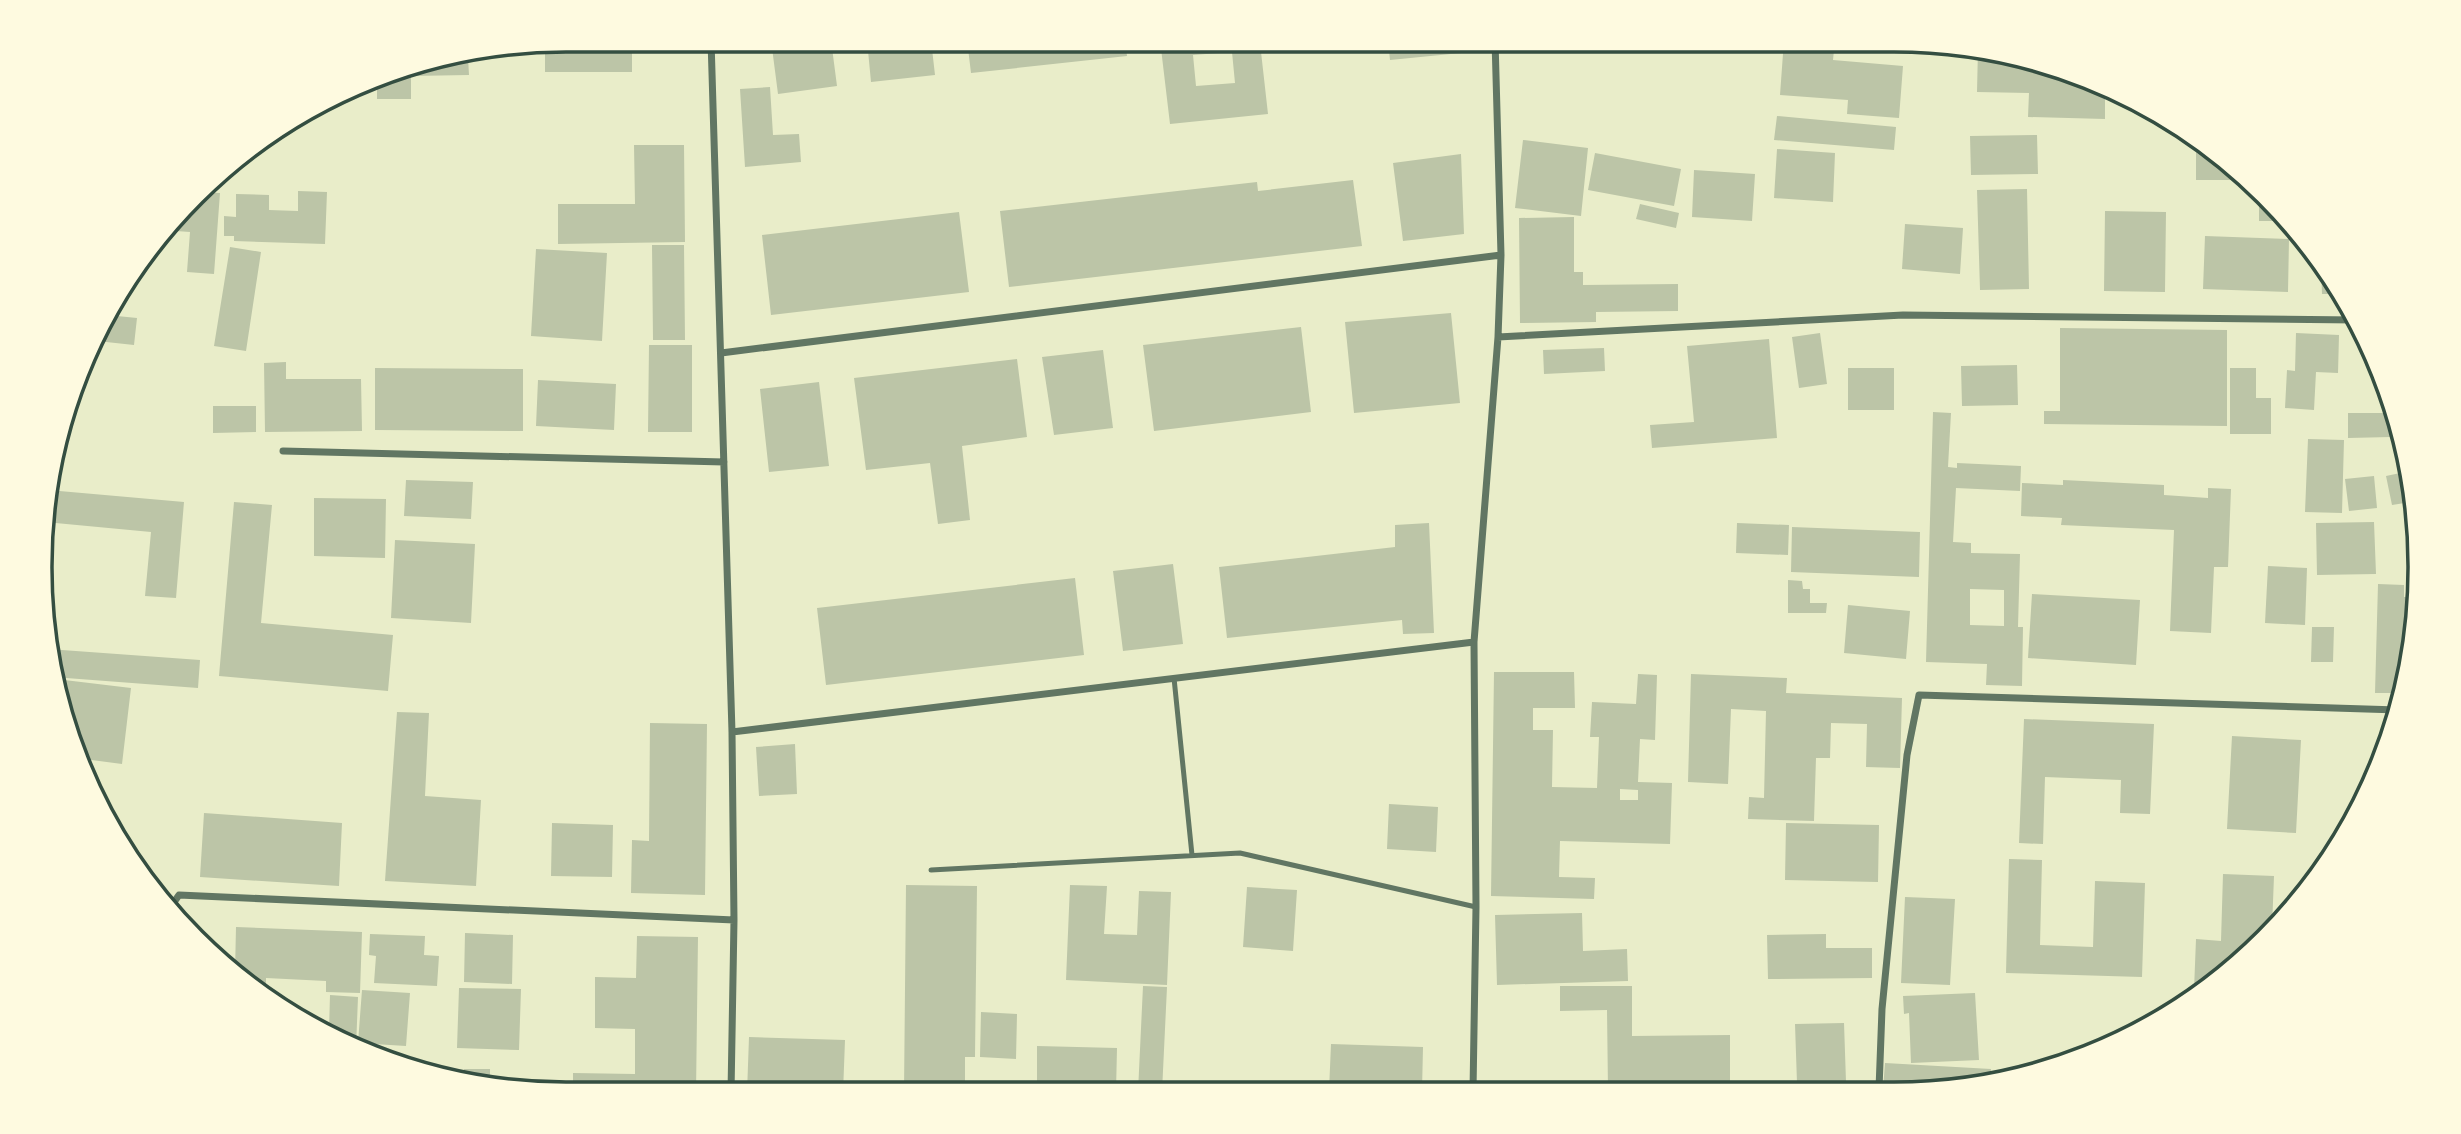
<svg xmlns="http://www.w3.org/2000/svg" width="2461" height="1134" font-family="Spectral,serif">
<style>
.building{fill:#bcc5a7;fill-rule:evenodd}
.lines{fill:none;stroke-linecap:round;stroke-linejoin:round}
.service{stroke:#617663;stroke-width:5}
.minor{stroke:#617663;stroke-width:7}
.rim{fill:none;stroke:#344e41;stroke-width:3.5}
</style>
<rect width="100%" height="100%" fill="#e9edc9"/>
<path class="building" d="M567,40H632V72H545V44Z
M771,40H831L837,86L778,94Z
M867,40H931L935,75L871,82Z
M967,40H1125L1127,56L971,73Z
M1160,40H1265L1260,43L1268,114L1170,124ZM1232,52L1235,83L1196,86L1193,55Z
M1388,40H1469L1471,52L1390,60Z
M1784,40H1835L1833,60L1903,66L1899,118L1847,114L1848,100L1780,95Z
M1978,48L1996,50L2095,80L2105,85V119L2028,117L2029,93L1977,92Z
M468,57L469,75L411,76V99H377V78L397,68Z
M770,87L773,135L799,134L801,162L745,167L740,89Z
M1777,116L1896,127L1894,150L1774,140Z
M2037,135L2038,174L1971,175L1970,136Z
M2196,137L2248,180H2196Z
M1523,140L1588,148L1581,216L1515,208Z
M634,145H684L685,242L558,244V204H635Z
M1777,149L1835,153L1833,202L1774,198Z
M1595,153L1681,169L1674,206L1588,190Z
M1461,154L1464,234L1403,241L1393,163Z
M1694,170L1755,174L1752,221L1692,217Z
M1353,180L1362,246L1009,287L1000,211L1257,182L1258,191Z
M2259,188L2278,208V221H2259Z
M2027,189L2029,289L1980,290L1977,190Z
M298,191L327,192L325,244L234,241V236H224V216L236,217V194L269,195V210L298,211Z
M202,192L220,193L214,274L187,272L190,232L176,231L177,223Z
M1640,204L1679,213L1676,228L1636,219Z
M2105,211L2166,212L2165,292L2104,291Z
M959,212L969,292L771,315L762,235Z
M1574,217V272H1583V285L1678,284V311L1596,312V322L1520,323L1519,218Z
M1905,224L1963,228L1960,274L1902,269Z
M2205,236L2289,239L2288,292L2203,289Z
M652,245H684L685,340H653Z
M230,247L261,252L246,351L214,346Z
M536,249L607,253L602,341L531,336Z
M2321,266H2326L2332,274L2343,294H2322Z
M1451,313L1460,403L1354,413L1345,322Z
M107,315L137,318L134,345L97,341Z
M1301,327L1311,412L1154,431L1143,345Z
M2060,328L2227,330V426L2044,424V411H2060Z
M1820,333L1827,384L1799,388L1792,337Z
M2296,333L2339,335L2338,373L2316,372L2314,410L2285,408L2287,370L2295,371Z
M1769,339L1777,438L1652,448L1650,425L1694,422L1687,346Z
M649,345H692V432H648Z
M1604,348L1605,371L1544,374L1543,350Z
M1103,350L1113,428L1054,435L1042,357Z
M1017,359L1027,437L962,446L970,520L938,524L930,463L866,470L854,378Z
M286,362V379H361L362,431L265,432L264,363Z
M2017,365L2018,405L1962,406L1961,366Z
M375,368L523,369V431L375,430Z
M1848,368H1894V410H1848Z
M2230,368H2256V398H2271V434H2230Z
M538,380L616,384L614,430L536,426Z
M819,382L829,466L769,472L760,389Z
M213,406H256V432L213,433Z
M1933,412L1951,413L1948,467L1957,468V463L2021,466L2020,491L1956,488L1953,542L1971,543V553L2020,554L2018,627H2023L2022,686L1986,685L1987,664L1926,662ZM1970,589L2004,590V626L1970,625Z
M2348,413H2391V437L2348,438Z
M2308,439L2344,440L2342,513L2305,512Z
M2405,472L2411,502L2392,505L2386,476Z
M2374,476L2377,508L2349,511L2345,479Z
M406,480L473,482L471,519L404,516Z
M2063,480L2164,485V495L2208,498V488L2231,489L2228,567H2214L2211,633L2170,631L2174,530L2061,525L2062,518L2021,516L2022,483L2063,485Z
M48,490L184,502L176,598L145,596L151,532L45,522Z
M314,498L386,499L385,558L314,556Z
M234,502L272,505L261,623L393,635L388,691L219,676Z
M2374,522L2376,574L2317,575L2316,523Z
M1429,523L1434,633L1403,634L1402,620L1227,638L1219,567L1395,547V525Z
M1737,523L1789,525L1788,555L1736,553Z
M1792,527L1920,532L1919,577L1791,572Z
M395,540L475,544L471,623L391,618Z
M1173,564L1183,644L1123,651L1113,571Z
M2268,566L2307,568L2305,625L2265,623Z
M1075,578L1084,655L826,685L817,608Z
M1788,580L1802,581L1803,589H1810V603H1827L1826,613H1788Z
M2378,584L2404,585V597H2418L2411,669L2403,693H2375Z
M2032,594L2140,600L2136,665L2028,658Z
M1848,605L1910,611L1906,659L1844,653Z
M2312,627H2334L2333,662H2311Z
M48,649L200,660L198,688L53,677Z
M1494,672H1574L1575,708H1533V730H1553L1552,787L1597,788L1599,737H1590L1592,702L1636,704L1638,674L1657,675L1655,740L1640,739L1638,782L1672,783L1670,844L1560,841L1559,877L1595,878L1594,899L1491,896ZM1620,789L1638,790V800H1620Z
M1691,674L1787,678L1786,693L1902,698L1900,768L1866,767L1867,724L1831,723L1830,758H1816L1814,821L1748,819L1749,797L1764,798L1766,711L1731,709L1728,784L1688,782Z
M56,679L131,688L122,764L84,759Z
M397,712L429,713L425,796L481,800L476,886L385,881Z
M2024,719L2154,724L2150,814L2120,813L2121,780L2045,777L2043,844L2019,843Z
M650,723L707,724L705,895L631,893L632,840L649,841Z
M2232,736L2301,740L2296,833L2227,829Z
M795,744L797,794L759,796L756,747Z
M1389,804L1438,807L1436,852L1387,849Z
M204,813L342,823L339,886L200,877Z
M552,823L613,825L612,877L551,876Z
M1786,823L1879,825L1878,882L1785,880Z
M2009,859L2042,860L2040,945L2093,947L2095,881L2145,883L2142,977L2006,973Z
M2223,874L2274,876L2272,928L2215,985L2205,991L2194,990L2196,939L2221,941Z
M906,885L977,886L975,1057H965V1092L904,1093Z
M1070,885L1107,886L1104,934L1137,935L1139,891L1171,892L1167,985L1066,980Z
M1247,887L1297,890L1293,951L1243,947Z
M1905,897L1955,899L1950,985L1901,983Z
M1582,913L1583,951L1627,949L1628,981L1497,985L1495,915Z
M236,927L362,932L360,993L326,992V981L266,978V992L235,972Z
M465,933L513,935L512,984L464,982Z
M370,934L425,936L424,955L439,956L437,986L374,983L376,956L369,955Z
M1826,934V948H1872V978L1768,979L1767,935Z
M637,936L698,937L696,1093L573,1094V1073L635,1074V1029L595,1028V977L636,978Z
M216,958L234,959L233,971L220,963Z
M1143,986L1167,987L1162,1092H1138Z
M1560,986H1632V1036L1730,1035V1090H1608L1607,1010L1560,1011Z
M459,988L521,989L519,1050L457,1048Z
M362,990L410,993L406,1046L358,1043Z
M1975,993L1979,1060L1911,1063L1909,1013L1904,1014L1903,996Z
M330,995L358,997L356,1048L329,1031Z
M981,1012L1017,1014L1016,1059L980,1057Z
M1844,1023L1846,1082L1797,1083L1795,1024Z
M749,1037L845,1040L843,1093H747Z
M1331,1044L1423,1047L1422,1091H1329Z
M1037,1046L1117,1048L1116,1092H1037Z
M1885,1063L1991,1069L1990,1082L1963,1089H1883Z
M464,1069H490V1086L464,1084Z"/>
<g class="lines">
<path class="service" d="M1174,678L1192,855
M931,870L1240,853L1476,907"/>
<path class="minor" d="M711,40L732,732L734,920L731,1093
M1498,337L1903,315L2356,320
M721,353L1501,255
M283,451L724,462
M732,732L1474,642
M172,905L179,895L734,920
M1879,1089L1882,1009L1907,755L1919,695L2398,710
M1473,1091L1476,907L1474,642L1498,337L1501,255L1495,40"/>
</g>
<path d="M0 0H2461V1134H0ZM566 52H1894A514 514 0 0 1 2408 566V568A514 514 0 0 1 1894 1082H566A514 514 0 0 1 52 568V566A514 514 0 0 1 566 52Z" fill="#fefae0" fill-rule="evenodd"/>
<path class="rim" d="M566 52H1894A514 514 0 0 1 2408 566V568A514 514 0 0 1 1894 1082H566A514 514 0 0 1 52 568V566A514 514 0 0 1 566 52Z"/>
</svg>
